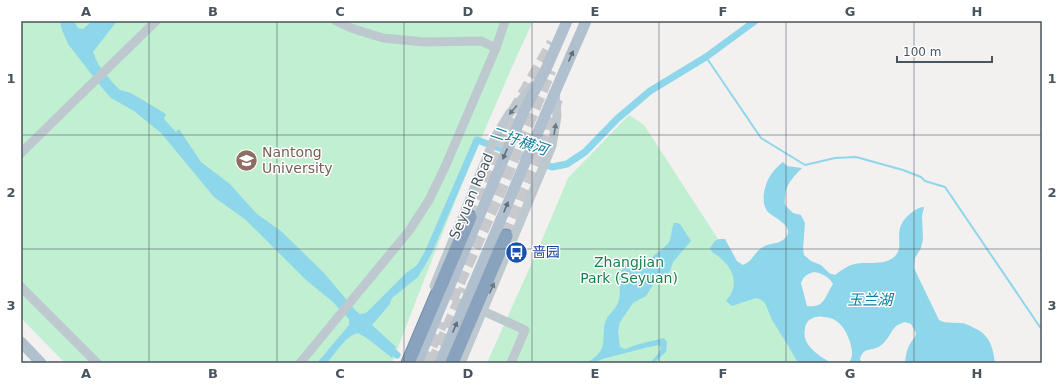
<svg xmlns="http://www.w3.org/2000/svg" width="1063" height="384" font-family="'DejaVu Sans','Noto Sans SC',sans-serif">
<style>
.green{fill:#c0efd2}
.water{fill:#8ed7eb;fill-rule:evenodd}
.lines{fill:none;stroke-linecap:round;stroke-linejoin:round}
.stream{stroke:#8ed7eb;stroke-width:2}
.canal{stroke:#8ed7eb;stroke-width:7}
.highway-tunnel{stroke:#c8c9cc;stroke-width:13;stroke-dasharray:13 6;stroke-linecap:butt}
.highway-casing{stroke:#748eaa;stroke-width:15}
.minor{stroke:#bec8cf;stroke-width:9}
.major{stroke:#b1c0ce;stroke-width:11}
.highway{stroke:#89a3be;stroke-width:13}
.oneway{fill:#626f7a}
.oneway2{fill:#6b7780}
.grid{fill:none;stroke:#48545e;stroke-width:1;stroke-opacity:0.55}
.labels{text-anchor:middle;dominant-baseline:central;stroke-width:3;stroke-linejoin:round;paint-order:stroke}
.education-label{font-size:14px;fill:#785e54;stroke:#fff;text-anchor:start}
.street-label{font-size:14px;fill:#48545e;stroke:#fff}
.transit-label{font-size:14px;fill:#164399;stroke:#fff;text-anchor:start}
.park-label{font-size:14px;fill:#197f4d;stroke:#fff}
.water-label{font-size:15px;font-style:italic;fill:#0e7d9c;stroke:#fff}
.neatline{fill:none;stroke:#48545e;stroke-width:1.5}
.grid-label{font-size:13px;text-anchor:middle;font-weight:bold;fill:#48545e}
</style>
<rect width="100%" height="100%" fill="#f3f0f0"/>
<path class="green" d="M21,21H533C481,133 436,248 392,363H65L21,318Z
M629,115L644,125L737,268L787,323L813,363H487L542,240L568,178Z"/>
<path class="water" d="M60,21H74L78,28L83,29L92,21H117L93,52L98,64L112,82L120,90L131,93L166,114L164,119L176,132L179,129L201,162L230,184L257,214L281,231L324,273L356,311L360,314L366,313L406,273L430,256L418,277L392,298L390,304L372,325L396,347L392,358L368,339L358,333C345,336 336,353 327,363H317L349,325V319L333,302L306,280L246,220L214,197L161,133L134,111L111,98L103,89L68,44L62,30Z
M783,162L787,166L802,168C791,179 783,188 785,205L793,213L801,215L805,223L803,249L804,255L811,261L821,265L829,273L835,275C840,271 846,267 851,265C865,260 882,267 894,257C907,246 889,230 911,213C915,210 919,207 924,207L922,216L923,239L921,248L915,258L914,268L939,320C945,324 952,322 960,323C965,323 969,325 974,328C990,335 993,347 995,363H905C906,352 908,345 915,337L916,333L911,324L905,322C902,323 899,324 896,326C890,332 888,341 880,346C871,352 864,346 860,359L862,363H848C854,358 852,349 850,342C846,329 838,317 823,317C819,316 814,317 811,319C807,321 805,325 805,329C801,345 820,357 832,363H798L789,347L772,320L765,303L760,299L756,298L732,306L726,301C743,282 730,263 712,252L710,248L715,241L719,239H725L737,261L743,265C753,261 755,251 763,247C769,243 778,244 783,240C799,227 773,218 767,211C760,201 765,182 772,173C775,169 779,165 783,162ZM814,272C822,273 829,277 833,284C824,298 825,308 807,306L801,283C804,276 807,274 814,272Z
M674,223H677L680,224L691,241L673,262L670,271L663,280L653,285L646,296L633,303L620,322L618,331L620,347L625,349L639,344L664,338L667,342L666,352L654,363H650L658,354L661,348L659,345C641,348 623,354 606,358C599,360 594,363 587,363C591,360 596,357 599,353C606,345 602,333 605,323C607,315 615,310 618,303C623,291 615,273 626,265C632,261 639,266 647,264C652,254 663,251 669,242C672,236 671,229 674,223Z"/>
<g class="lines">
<path class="stream" d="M706,57L761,138L805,165L835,158L856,157L903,170L921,177L925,181L945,187L1042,330"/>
<path class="canal" d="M420,267L428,253L477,140L552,167L567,164L585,152L617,119L650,91L706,57L755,21
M387,347L397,355"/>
<path class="highway-tunnel" d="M470,217L515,110L553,43
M506,236L541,154L557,97
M451,300L501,188L550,70
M423,363L442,322
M433,363L465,289"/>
<defs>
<path id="highway" d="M408,363L470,217
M452,363L506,236"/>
</defs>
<use href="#highway" class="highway-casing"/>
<path class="minor" d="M336,21L351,28L383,38L424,42L481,41L496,48
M21,153L156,21
M434,286L495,137L509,114L533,86
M21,287L97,363
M483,311L525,330L511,363
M300,363L409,231L429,200L445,167L496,48L505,21
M461,363L552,146L557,116L555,92"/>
<path class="major" d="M21,342L41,363
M417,363L523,113L546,69L567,21
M440,363L555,92L586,21"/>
<use href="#highway" class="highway"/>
</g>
<defs><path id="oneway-solid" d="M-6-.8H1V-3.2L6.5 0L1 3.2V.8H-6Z"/></defs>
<g class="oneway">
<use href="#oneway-solid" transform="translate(571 56) rotate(-66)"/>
<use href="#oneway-solid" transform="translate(505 154) rotate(113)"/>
<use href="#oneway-solid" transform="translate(506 207) rotate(-67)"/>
<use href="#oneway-solid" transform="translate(455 327) rotate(-67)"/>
</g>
<g class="oneway2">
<use href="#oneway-solid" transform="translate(513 110) rotate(131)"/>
<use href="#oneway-solid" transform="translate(555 129) rotate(-80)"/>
<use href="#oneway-solid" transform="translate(492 288) rotate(-66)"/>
</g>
<path class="grid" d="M149,21V363M277,21V363M404,21V363M532,21V363M659,21V363M786,21V363M914,21V363M21,135H1042M21,249H1042"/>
<defs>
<symbol id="university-disc" viewBox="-11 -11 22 22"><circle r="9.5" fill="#8d6e63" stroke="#fff"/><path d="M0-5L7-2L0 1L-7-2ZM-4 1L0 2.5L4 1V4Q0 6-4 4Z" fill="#fff"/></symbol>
<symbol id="bus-disc" viewBox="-11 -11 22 22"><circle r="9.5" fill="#1a4fb4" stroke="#fff"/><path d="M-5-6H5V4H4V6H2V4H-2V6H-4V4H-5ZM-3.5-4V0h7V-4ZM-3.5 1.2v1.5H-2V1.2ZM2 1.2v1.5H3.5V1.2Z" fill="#fff"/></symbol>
</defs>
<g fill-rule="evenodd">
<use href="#university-disc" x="234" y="148" width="25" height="25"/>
<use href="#bus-disc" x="504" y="240" width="25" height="25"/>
</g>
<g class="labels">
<g class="education-label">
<text x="262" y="152">Nantong<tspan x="262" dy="16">University</tspan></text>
</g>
<g class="street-label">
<text transform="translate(471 196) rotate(-67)">Seyuan Road</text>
</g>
<g class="transit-label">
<text x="532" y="252">啬园</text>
</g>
<g class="park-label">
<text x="629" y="262">Zhangjian<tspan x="629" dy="16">Park (Seyuan)</tspan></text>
</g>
<g class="water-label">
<text transform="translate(519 141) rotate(19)">二圩横河</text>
<text x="870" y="300">玉兰湖</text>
</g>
</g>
<rect width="1063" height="384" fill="none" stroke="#ffffff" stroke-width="44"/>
<path d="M897 56v6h95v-6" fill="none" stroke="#48545e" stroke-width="2"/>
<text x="903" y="56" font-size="12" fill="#48545e" stroke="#ffffff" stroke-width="3" paint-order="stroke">100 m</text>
<rect x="22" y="22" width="1019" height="340" class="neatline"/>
<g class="grid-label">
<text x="86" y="16">A</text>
<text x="213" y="16">B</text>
<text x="340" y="16">C</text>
<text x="468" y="16">D</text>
<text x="595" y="16">E</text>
<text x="723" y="16">F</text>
<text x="850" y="16">G</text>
<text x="977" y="16">H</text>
<text x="11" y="83">1</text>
<text x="1052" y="83">1</text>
<text x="11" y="197">2</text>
<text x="1052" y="197">2</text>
<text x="11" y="310">3</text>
<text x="1052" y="310">3</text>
<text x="86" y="378">A</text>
<text x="213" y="378">B</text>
<text x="340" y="378">C</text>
<text x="468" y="378">D</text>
<text x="595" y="378">E</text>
<text x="723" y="378">F</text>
<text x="850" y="378">G</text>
<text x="977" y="378">H</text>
</g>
</svg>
